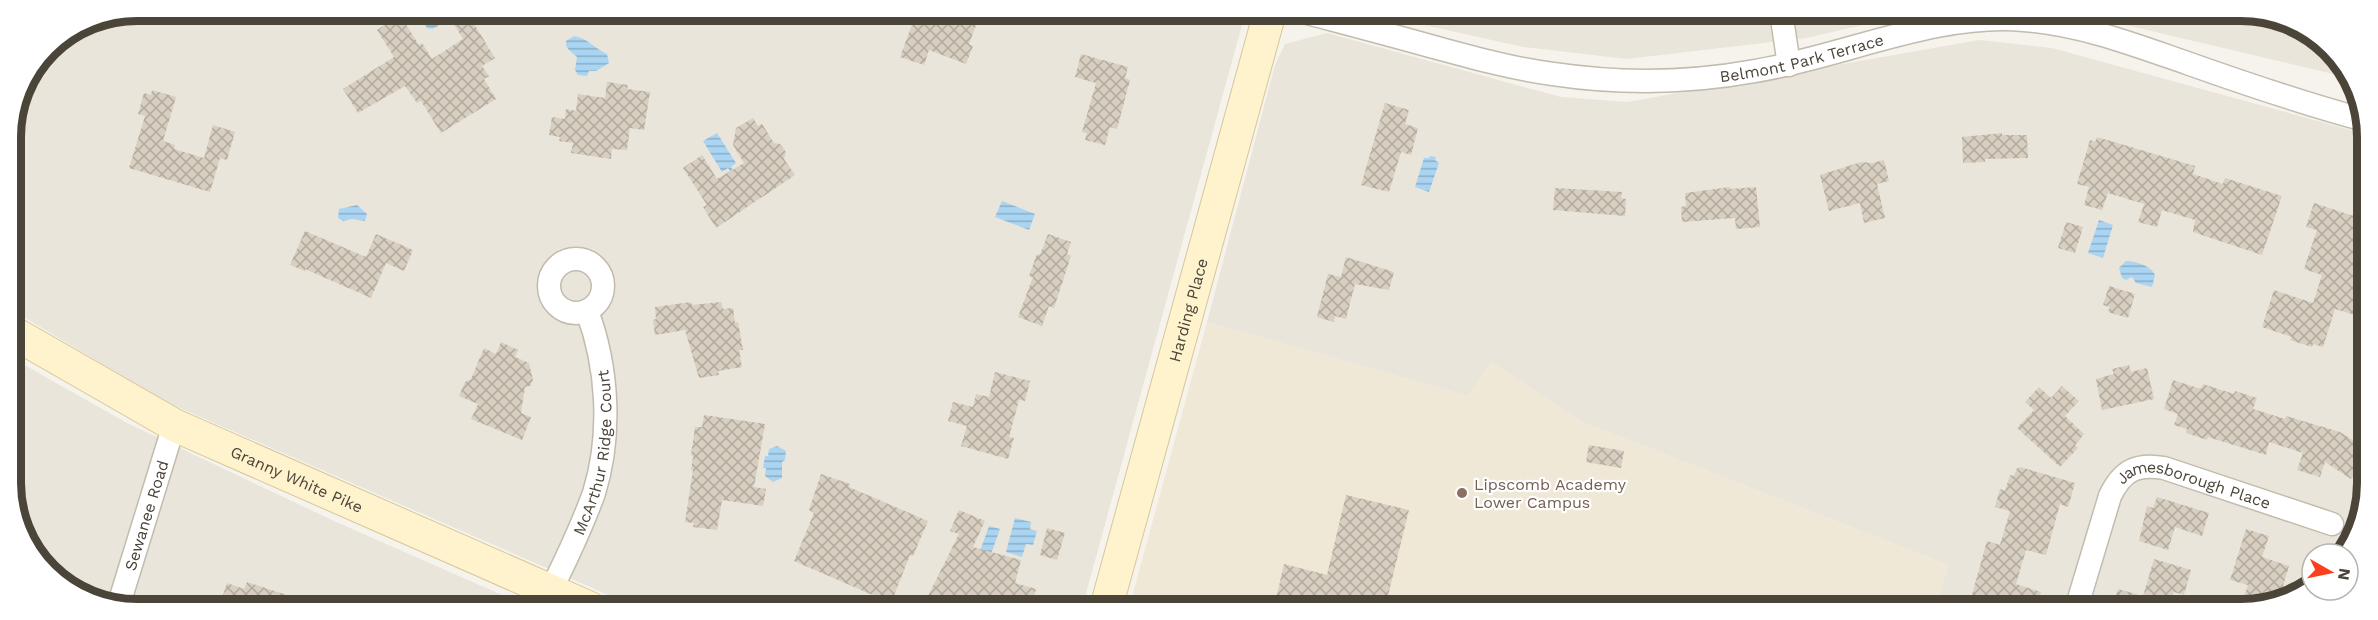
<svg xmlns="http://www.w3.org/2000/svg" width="2378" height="620" font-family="'Work Sans',sans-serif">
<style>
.residential{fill:#eae5da}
.education{fill:#efe8d6}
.water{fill:url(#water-rules)}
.building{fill:url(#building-cross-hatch)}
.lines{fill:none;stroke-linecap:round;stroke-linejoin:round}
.street-casing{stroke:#c2bbae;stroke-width:25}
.secondary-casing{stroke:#d6c79b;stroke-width:34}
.street{stroke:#fff;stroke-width:22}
.secondary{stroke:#fff3cd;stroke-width:32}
.education-dot{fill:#8d6e63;stroke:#fff;stroke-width:2}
.labels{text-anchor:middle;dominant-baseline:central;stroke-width:4.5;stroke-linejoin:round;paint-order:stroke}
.street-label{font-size:16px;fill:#4b4439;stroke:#fff}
.education-label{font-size:16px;fill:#785e54;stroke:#fff;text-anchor:start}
.rim{fill:none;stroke:#4b4439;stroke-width:8}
</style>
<defs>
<pattern id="water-rules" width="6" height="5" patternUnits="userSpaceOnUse" patternTransform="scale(1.5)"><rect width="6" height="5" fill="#a9d4f2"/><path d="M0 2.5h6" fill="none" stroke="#8caec5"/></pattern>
<pattern id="building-cross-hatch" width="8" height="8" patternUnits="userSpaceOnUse" patternTransform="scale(1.5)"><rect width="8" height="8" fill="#d8cfc1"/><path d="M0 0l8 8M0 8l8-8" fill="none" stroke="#b1aa9e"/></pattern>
</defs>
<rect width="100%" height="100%" fill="#f6f3ec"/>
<path class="residential" d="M137,11L1238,12L1245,14L1082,608H638L164,401L12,310L11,129L20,88L48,47L89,20Z
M1366,12L1915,13L1806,38L1627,59L1523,47Z
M2075,13H2266L2331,48L2346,77Z
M1327,33L1561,97L1627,102L1979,40L2052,48L2365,134V508L2338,554H2312V583L2249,609H1936L1948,565L1582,422L1491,362L1468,396L1207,322L1275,65L1285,44Z
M12,358L127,423L334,521L529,607H112L48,573L13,508Z"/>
<path class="education" d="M1207,322L1468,396L1491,362L1582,422L1948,565L1936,609L1129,608Z"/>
<path class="water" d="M417,11H433L439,21L438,26L432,29L427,28Z
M574,36C588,38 595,49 607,54L609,63L596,71H589L587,76L578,75L575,70L577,57C572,52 565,49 566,41Z
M717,133L736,163L731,167L733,171L731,173L728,168L722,172L703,141Z
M1430,156L1436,157L1435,160L1439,163L1429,192L1415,187L1424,158H1429Z
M1002,201L1035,214L1029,230L995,217Z
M357,205L367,214L365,221L352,219L343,221L338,218L339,209Z
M2099,220L2113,225L2103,258L2088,253Z
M2126,261C2136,261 2151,266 2155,275L2152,287L2136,283L2132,277L2126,280L2122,278L2119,268Z
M777,446L786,451L785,460L782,462V478L773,482L765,476L766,468H763L765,456H768L769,449Z
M1015,518L1031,522L1030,529L1037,531L1033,545L1026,544L1022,557L1006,552Z
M989,526L1000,529L991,554L980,551Z"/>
<path class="building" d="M446,11H466L495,58L482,66L489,76L484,79L496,99L441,133L421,101L417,103L405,86L358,113L343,89L394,57L377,30L400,15L419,45L422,43L432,59L463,39Z
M917,11H954L962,15L970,11L980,15L969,44L973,46L966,64L929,50L924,65L900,57Z
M1081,54L1128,67L1125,78L1130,80L1117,129L1110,127L1105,145L1085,140L1087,133L1082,132L1096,83L1075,77Z
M607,82L628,85L627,89L650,92L644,130L630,128L627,150L612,149L611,159L571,153L573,143L559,141L560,137L549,135L552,117L565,119L566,109L576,111L578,94L605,98Z
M152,90L176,97L163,141L175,145L174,149L204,158L213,125L235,132L227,160L220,158L210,192L129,168L145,116L138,114L144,93L151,95Z
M1385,103L1409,110L1405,124L1418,128L1411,155L1401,152L1389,192L1361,185Z
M753,118L758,126L762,124L774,143L780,144L786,152L784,159L795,175L716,228L703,207L707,205L683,168L702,155L717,179L744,163L733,145L736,128Z
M2002,133V135H2027L2028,158L1985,159V162L1963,163L1962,137Z
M2097,137L2195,166L2193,174L2223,184L2225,178L2282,196L2262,255L2193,232L2195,220L2162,210L2157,227L2138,222L2144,204L2108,193L2102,210L2084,205L2089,187L2077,184L2090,140L2095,142Z
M1884,160L1889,181L1877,184L1885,218L1864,223L1860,203L1829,211L1820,175L1861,162L1872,163Z
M1730,187V189L1756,187L1760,227L1736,229L1735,218L1682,222L1681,207L1686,206L1685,193Z
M1555,188L1622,192L1621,198L1626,199L1625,216L1553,210Z
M2314,203L2363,219L2360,228L2365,229V318L2335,309L2323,347L2313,344L2312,347L2290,340L2292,337L2262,327L2274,290L2313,303L2322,275L2304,269L2317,230L2306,227Z
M2066,222L2083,227L2075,253L2058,248Z
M305,231L366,257L376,234L413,250L404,271L386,263L371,298L305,269V271L290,265Z
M1048,234L1071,242L1067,254L1071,256L1054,308L1049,306L1042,326L1018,317L1033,277L1029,276L1037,254L1040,255Z
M1346,257L1394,272L1389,290L1355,284L1346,319L1335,316L1334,322L1317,317L1328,274L1341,277Z
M2109,286L2135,294L2128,318L2108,312L2110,307L2103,305Z
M691,302L692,305L721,302L723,309L733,308L735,323L738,322L743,350H739L742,367L718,371L719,375L699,378L685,330L655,335L653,320L656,319L655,307Z
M501,342L518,350L515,357L529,363L533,380L530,386L525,387L521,413L531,417L522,440L471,419L478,404L459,396L465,382L471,379L484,348L496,354Z
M2129,365L2131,372L2147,368L2154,399L2102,410L2096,379L2114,374L2112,369Z
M995,372L1030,381L1025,401L1019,400L1009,437L1014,438L1008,459L961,446L967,426L948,421L953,402L973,407L976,394L989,397Z
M2173,380L2201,389L2203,384L2234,394L2235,391L2257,398L2253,409L2285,419L2286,416L2340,432L2365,448V483L2354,476L2351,479L2325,462L2320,477L2297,470L2303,453L2269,442L2266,455L2208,437L2207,440L2186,433L2187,429L2174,425L2178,414L2164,409Z
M2062,386L2079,401L2065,416L2084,434L2075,445L2078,448L2060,467L2017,428L2034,410L2025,402L2039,387L2051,398Z
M704,415L765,424L754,487L766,489L763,506L722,500L717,530L693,527L694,523L685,522L693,470H691L693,457L691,455L695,427H702Z
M1589,445L1624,451L1621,468L1586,462Z
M2020,467L2075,483L2068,507L2060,504L2046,555L2026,550L2016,584L2041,592L2036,609H1968L1987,541L2000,545L2010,511L1995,507L2000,489L2005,491L2010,475L2014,476L2017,468Z
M821,474L850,484L849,487L928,521L913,556L910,555L891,603L794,561L814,513L809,510Z
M1346,495L1409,510L1385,608H1274L1284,564L1327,575Z
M2157,497L2209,513L2202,536L2175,527L2168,550L2139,541L2147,506L2153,508Z
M959,510L985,521L973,547L1021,560L1015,583L1036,589L1031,608H922L959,534L950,531Z
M1047,528L1065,533L1057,560L1040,555Z
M2246,529L2269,536L2262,557L2289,566L2280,596L2265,591L2261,604L2251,609L2241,606L2248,585L2230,580Z
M2154,559L2191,570L2184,595L2174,592L2171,604L2174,605L2173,609H2112L2118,589L2143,596Z
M247,582L314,604L313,607H219L227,583L244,589Z"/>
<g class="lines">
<defs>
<g id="street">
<path id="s1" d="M1304,12C1349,24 1395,36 1441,49C1478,59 1515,69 1553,74C1620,84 1689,83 1755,71C1842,57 1936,12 2024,20C2080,24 2135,45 2187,63C2246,84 2305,104 2365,120"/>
<path d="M1781,12L1789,65"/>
<circle cx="576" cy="286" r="27"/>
<path id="s2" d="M551,590C567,558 582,526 594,493C612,435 608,367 587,311"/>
<path id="s3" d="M118,607L174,425"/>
<path id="s4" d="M2076,609L2110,496C2122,471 2136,463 2164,468L2332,524"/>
</g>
<g id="secondary">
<path id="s5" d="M12,332L174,425L590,608"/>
<path id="s6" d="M1106,608L1270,12"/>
</g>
</defs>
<use href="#street" class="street-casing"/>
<use href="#secondary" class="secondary-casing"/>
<use href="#street" class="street"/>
<use href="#secondary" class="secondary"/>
</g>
<circle class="education-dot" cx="1462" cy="493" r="6"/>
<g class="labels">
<g class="street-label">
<text stroke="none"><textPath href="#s1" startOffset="508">Belmont Park Terrace</textPath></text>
<text stroke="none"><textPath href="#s6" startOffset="309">Harding Place</textPath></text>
<text stroke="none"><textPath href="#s2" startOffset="146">McArthur Ridge Court</textPath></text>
<text stroke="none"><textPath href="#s5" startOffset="321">Granny White Pike</textPath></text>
<text stroke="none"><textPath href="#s4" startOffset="216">Jamesborough Place</textPath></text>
<text stroke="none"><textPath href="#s3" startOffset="96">Sewanee Road</textPath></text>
</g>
<g class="education-label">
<text x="1474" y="484">Lipscomb Academy<tspan x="1474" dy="18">Lower Campus</tspan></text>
</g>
</g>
<path d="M0 0H2378V620H0ZM137 21H2241A116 116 0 0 1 2357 137V483A116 116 0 0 1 2241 599H137A116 116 0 0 1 21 483V137A116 116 0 0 1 137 21Z" fill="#fff" fill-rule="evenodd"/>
<path class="rim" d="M137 21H2241A116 116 0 0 1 2357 137V483A116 116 0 0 1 2241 599H137A116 116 0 0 1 21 483V137A116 116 0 0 1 137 21Z"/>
<g transform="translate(2330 572) rotate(99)"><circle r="28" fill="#ffffff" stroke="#b7b4b0" stroke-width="1.5"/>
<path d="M0-4.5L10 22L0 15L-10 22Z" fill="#fc3f1d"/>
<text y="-9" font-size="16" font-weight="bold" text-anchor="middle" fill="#4b4439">N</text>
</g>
</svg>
